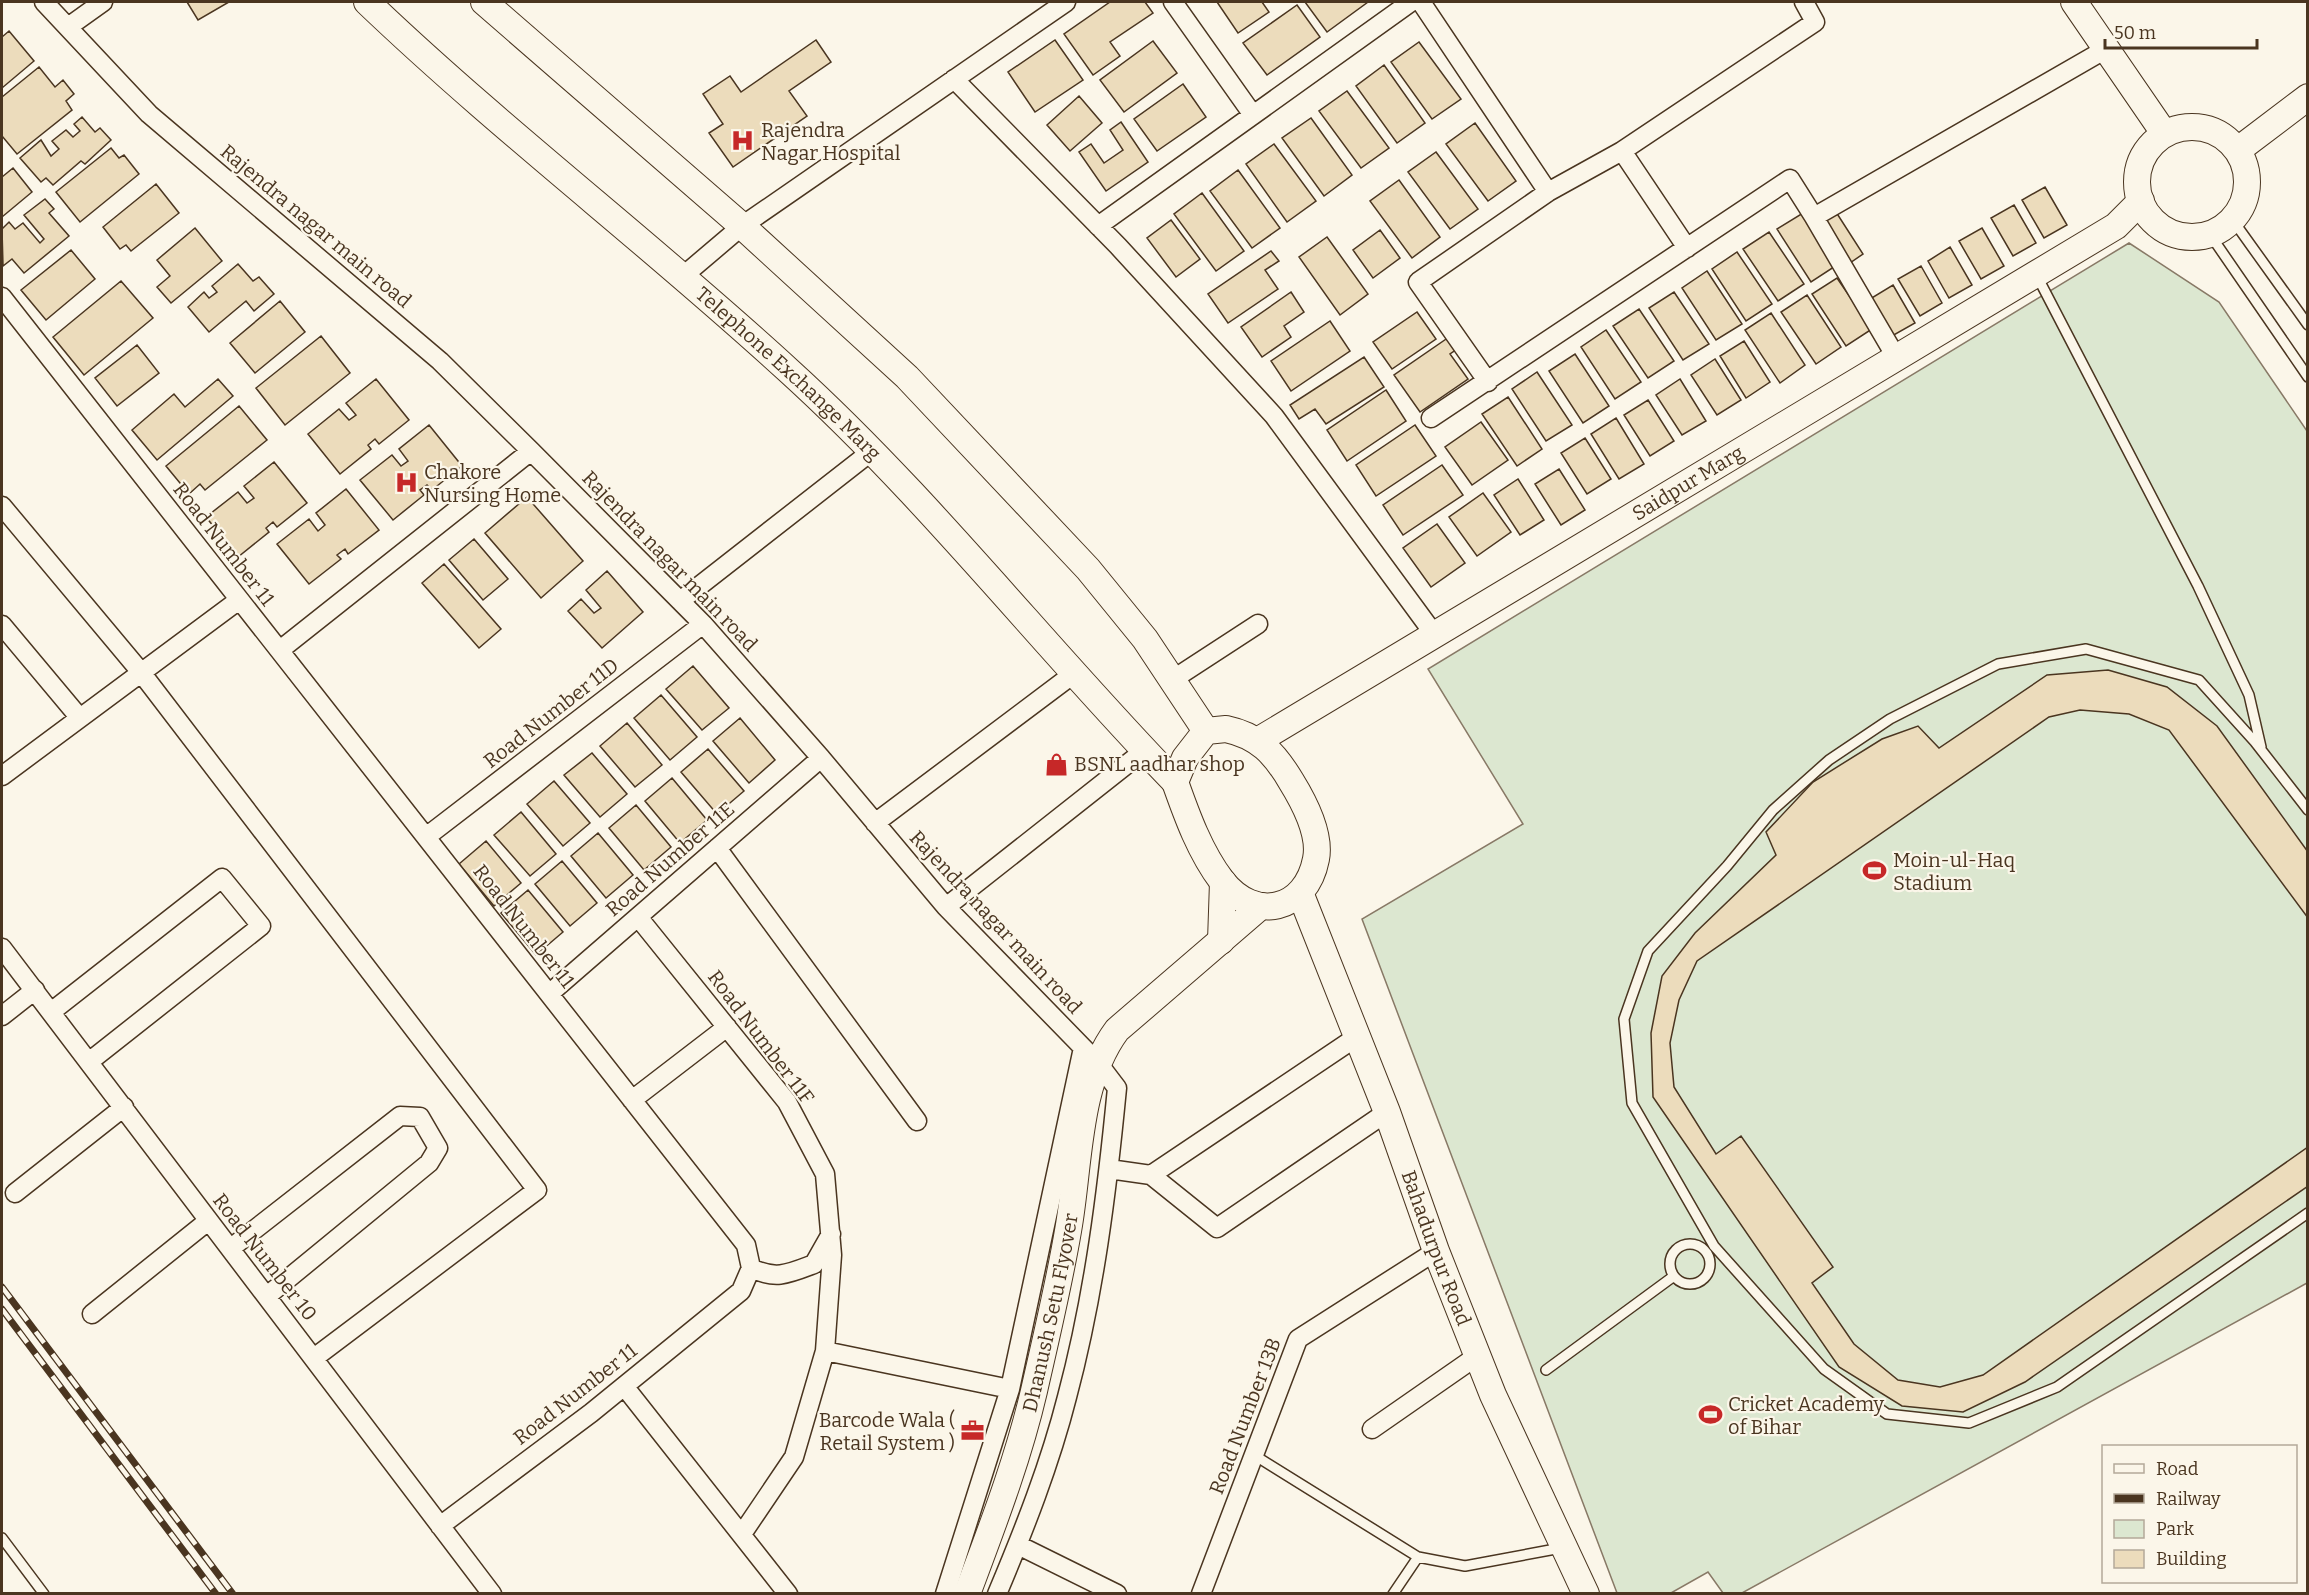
<svg xmlns="http://www.w3.org/2000/svg" width="2309" height="1595" font-family="Bitter,serif">
<style>
.green{fill:#dce7d0;stroke:#887966;stroke-width:1.5}
.building{fill:#ecdcbc;stroke:#4a3520;stroke-width:1.5}
.lines{fill:none;stroke-linecap:round;stroke-linejoin:round}
.lane-casing{stroke:#4a3520;stroke-width:12}
.street-casing{stroke:#4a3520;stroke-width:21}
.secondary-casing{stroke:#4a3520;stroke-width:28}
.lane{stroke:#fbf6e9;stroke-width:9}
.street{stroke:#fbf6e9;stroke-width:18}
.secondary{stroke:#fbf6e9;stroke-width:26}
.rail-casing{stroke:#4a3520;stroke-width:7}
.rail{stroke:#fbf6e9;stroke-width:4.5;stroke-dasharray:14;stroke-linecap:butt}
.labels{text-anchor:middle;dominant-baseline:central;stroke-width:4.5;stroke-linejoin:round;paint-order:stroke}
.poi-label{font-size:20px;fill:#4a3520;stroke:#fbf6e9;text-anchor:start}
.street-label{font-size:20px;fill:#4a3520;stroke:#fbf6e9}
</style>
<rect width="100%" height="100%" fill="#fbf6e9"/>
<path class="green" d="M2129,243L2219,302L2307,431V1283L1742,1593H1723L1708,1572L1671,1593H1617L1362,919L1523,824L1428,669Z"/>
<path class="building" d="M187,2H229L198,20Z
M1110,2H1145L1153,13L1110,42L1120,56L1093,75L1064,34Z
M1217,2H1262L1269,12L1238,33Z
M1305,2H1368L1327,32Z
M1297,5L1320,37L1267,75L1243,43Z
M9,31L34,61L2,88V37Z
M816,40L831,62L789,91L807,116L733,167L709,133L723,124L703,94L730,76L741,92Z
M1055,40L1083,80L1035,112L1008,72Z
M1153,41L1177,73L1124,112L1100,80Z
M1419,42L1461,99L1432,119L1391,62Z
M1384,65L1425,123L1397,143L1356,86Z
M39,67L55,87L63,80L74,94L66,101L72,110L17,154L2,136V97Z
M1183,84L1206,117L1157,151L1134,119Z
M1347,91L1389,148L1361,168L1319,111Z
M1079,96L1102,123L1070,151L1047,125Z
M82,117L95,132L100,128L111,140L85,164L81,161L53,185L46,178L41,182L20,158L41,140L51,156L59,149L52,141L66,130L73,137L80,131L74,124Z
M1311,118L1352,175L1324,196L1282,138Z
M1121,122L1148,162L1106,191L1079,152L1091,144L1104,163L1123,150L1110,130Z
M1475,123L1516,181L1488,201L1446,144Z
M1274,144L1316,201L1287,222L1246,164Z
M111,148L119,158L124,155L139,174L80,222L56,192Z
M1436,152L1478,209L1450,229L1408,172Z
M13,168L32,192L2,217V177Z
M1238,170L1280,228L1252,248L1210,191Z
M1399,180L1440,237L1412,258L1370,201Z
M156,184L179,213L131,251L126,245L120,249L103,227Z
M2045,187L2067,225L2044,238L2022,200Z
M1202,193L1244,251L1216,271L1174,214Z
M45,199L54,209L49,213L69,236L24,273L12,259L3,266L2,229L9,222L15,229L23,223L40,243L44,239L24,215Z
M2014,205L2036,243L2013,256L1991,218Z
M1836,212L1863,254L1847,265L1820,222Z
M1803,213L1837,265L1811,282L1777,229Z
M1171,220L1200,259L1176,277L1147,238Z
M195,228L222,261L171,303L157,287L170,276L157,260Z
M1982,228L2004,266L1981,279L1959,241Z
M1380,230L1400,258L1373,278L1353,250Z
M1769,232L1804,284L1778,301L1743,249Z
M1327,237L1368,294L1340,315L1299,257Z
M1950,247L1972,285L1949,298L1928,261Z
M71,250L95,279L46,320L21,290Z
M1271,251L1279,261L1265,270L1278,289L1228,323L1208,294Z
M1737,252L1772,304L1746,321L1712,269Z
M238,264L253,281L259,277L274,294L254,311L246,301L209,332L188,307L204,292L209,298L217,292L212,286Z
M1921,266L1942,303L1920,316L1898,279Z
M1707,271L1742,324L1716,340L1682,288Z
M1837,278L1872,329L1846,346L1812,294Z
M121,281L153,318L84,375L53,337Z
M1893,285L1915,323L1892,336L1870,299Z
M1291,292L1304,312L1284,326L1291,337L1262,357L1241,327Z
M1674,292L1709,344L1683,360L1649,308Z
M1807,295L1841,347L1816,364L1781,312Z
M280,301L305,332L255,373L230,343Z
M1639,309L1674,361L1648,378L1613,326Z
M1417,312L1436,339L1392,369L1373,342Z
M1771,313L1805,365L1780,383L1745,330Z
M1330,321L1350,351L1291,391L1271,361Z
M1606,330L1641,382L1615,399L1581,347Z
M1452,335L1460,347L1450,354L1468,379L1420,412L1394,375Z
M321,336L350,373L285,425L256,388Z
M1744,341L1770,382L1746,398L1720,356Z
M137,345L159,373L117,406L95,378Z
M1575,354L1609,406L1583,423L1549,371Z
M1364,357L1384,387L1326,424L1315,409L1299,419L1290,405Z
M1715,359L1741,400L1717,415L1691,375Z
M1537,372L1572,425L1546,441L1512,389Z
M218,379L233,396L157,460L132,430L174,394L185,407Z
M376,379L409,420L379,444L375,439L368,445L371,449L340,474L308,434L339,409L349,420L356,415L346,403Z
M1680,379L1706,421L1682,435L1656,395Z
M1386,390L1406,421L1347,461L1327,430Z
M1508,397L1542,449L1517,466L1482,414Z
M1648,400L1674,441L1650,456L1624,415Z
M239,406L267,440L205,490L200,484L189,494L166,466Z
M1616,418L1644,464L1619,479L1591,434Z
M1481,422L1508,460L1472,485L1445,447Z
M429,425L462,466L432,490L427,485L420,490L424,495L393,520L360,480L392,455L401,466L408,461L399,449Z
M1415,425L1436,456L1376,496L1356,465Z
M1585,438L1611,479L1587,494L1561,453Z
M274,462L307,503L277,527L273,522L266,528L269,532L238,557L206,517L238,492L247,503L254,498L244,486Z
M1442,465L1463,495L1403,535L1383,505Z
M1559,469L1585,510L1561,525L1535,484Z
M1518,479L1544,520L1520,535L1494,495Z
M346,489L379,530L348,554L345,549L337,555L341,559L309,584L277,544L309,519L318,531L325,525L316,513Z
M1483,493L1511,532L1477,556L1449,517Z
M527,497L583,561L541,598L485,533Z
M1437,524L1465,563L1431,587L1403,548Z
M474,539L508,579L483,600L449,560Z
M444,564L501,629L479,648L422,583Z
M607,571L643,612L602,648L568,611L581,599L594,613L601,608L586,590Z
M693,666L729,708L702,730L666,689Z
M2108,670L2167,687L2217,726L2308,852V918L2169,730L2129,714L2080,710L2049,717L1697,961L1679,1000L1670,1043L1674,1087L1716,1154L1741,1136L1833,1267L1812,1283L1854,1344L1898,1380L1940,1387L1983,1375L2308,1147V1186L2025,1382L1963,1412L1902,1406L1839,1367L1653,1097L1651,1033L1662,976L1695,933L1776,855L1766,832L1813,782L1882,739L1918,726L1939,748L2047,675Z
M661,695L697,737L670,760L634,718Z
M740,718L775,760L749,783L713,741Z
M627,723L662,765L635,787L600,746Z
M708,749L744,791L717,814L681,772Z
M592,753L627,794L600,817L564,775Z
M672,778L707,820L680,843L645,801Z
M554,781L590,823L563,846L527,804Z
M636,805L671,847L644,870L609,828Z
M521,812L556,854L530,876L494,835Z
M598,833L633,875L606,898L571,856Z
M486,841L521,883L494,906L459,864Z
M562,861L597,903L570,926L535,884Z
M528,890L563,932L536,955L501,913Z"/>
<g class="lines">
<defs>
<path id="lane" d="M2232,219L2308,325
M2209,233L2308,377
M2037,276L2198,586L2249,695L2261,747
M2308,810L2255,742L2199,680L2086,649L1998,664L1890,719L1829,760L1773,810L1727,866L1648,951L1624,1019L1632,1103L1714,1246L1824,1369L1887,1414L1969,1423L2057,1387L2308,1213
M1670 1264a20 20 0 1 1 40 0a20 20 0 1 1-40 0Z
M1546,1370L1674,1276
M1254,1455L1418,1557L1465,1566L1561,1548
M2,1538L44,1594
M1393,1594L1418,1557"/>
<path id="street" d="M44,2L149,114L440,361L531,451L703,624L821,758L946,907L1098,1063L1117,1088C1107,1192 1094,1296 1067,1397C1050,1464 1024,1530 997,1594
M1173,2L1253,115
M1421,2L1548,192
M68,27L103,2
M954,79L1118,246L1274,416L1434,634
M1622,151L1815,22L1804,2
M1814,217L1896,357
M1098,226L1411,2
M682,277L742,226L1066,2
M2,297L746,1245L751,1268L741,1291L591,1413L440,1526
M1488,382L1418,282L1548,192L1622,151L1687,248
M1431,418L1790,179L1814,217L2106,49
M2,506L140,671L537,1190L314,1358
M680,601L872,451
M2,625L79,717
M280,650L531,451
M1172,680L1258,624
M2,776L239,600
M875,823L1076,672
M426,837L703,624
M717,848L917,1121
M946,907L1145,750
M638,917L787,1102L825,1174L832,1255L825,1351L794,1457L742,1534
M2,948L492,1594
M549,994L821,758
M51,1012L222,878L261,926L90,1061
M2,1016L35,990
M632,1100L727,1027
M1109,1169L1151,1175L1217,1228L1387,1112
M1151,1175L1358,1036
M15,1193L124,1107
M231,1248L400,1116L420,1117L438,1148L429,1163L267,1296
M751,1268C776,1280 788,1274 814,1264L831,1234
M92,1314L208,1221
M825,1351L1010,1389
M624,1386L788,1594
M1372,1429L1477,1356
M1018,1545L1117,1594
M945,1594L1010,1389L1083,1048
M1201,1594L1298,1339L1436,1251"/>
<g id="secondary">
<path id="s1" d="M367,2C502,131 651,244 788,370C928,497 1044,647 1175,782"/>
<path d="M484,2L742,226L907,377L1088,569L1145,639L1206,731"/>
<path d="M2074,2L2164,133"/>
<circle cx="2192" cy="182" r="55"/>
<path d="M2238,150L2308,97"/>
<path d="M1226,729C1259,736 1275,754 1291,781C1304,802 1321,834 1316,859C1306,911 1255,923 1222,881C1200,852 1187,816 1175,782L1185,758L1206,731Z"/>
<path id="s2" d="M1259,740L2116,226L2141,201"/>
<path id="s3" d="M1301,895L1387,1112L1436,1251L1493,1395L1586,1594"/>
<path d="M1221,941L1223,882"/>
<path id="s4" d="M967,1594C992,1527 1018,1460 1034,1391C1046,1338 1059,1284 1068,1231C1080,1165 1076,1085 1117,1030L1261,906"/>
</g>
</defs>
<use href="#lane" class="lane-casing"/>
<use href="#street" class="street-casing"/>
<use href="#secondary" class="secondary-casing"/>
<use href="#lane" class="lane"/>
<use href="#street" class="street"/>
<use href="#secondary" class="secondary"/>
<defs>
<path id="rail" d="M2,1287L233,1594
M2,1309L216,1594"/>
</defs>
<use href="#rail" class="rail-casing"/>
<use href="#rail" class="rail"/>
</g>
<defs>
<symbol id="hospital-bare" viewBox="-9 -9 18 18"><path d="M-5-5h3v3.5h4V-5h3V5h-3V1.5h-4V5h-3Z" fill="#c62828" stroke="#fbf6e9" stroke-width="2.5" paint-order="stroke"/></symbol>
<symbol id="shop-bare" viewBox="-9 -9 18 18"><path d="M-5-2.5h2.3a2.7 3.5 0 0 1 5.4 0H5L5.5 6h-11ZM-1.5-2.5h3a1.5 2.3 0 0 0-3 0Z" fill="#c62828" stroke="#fbf6e9" stroke-width="2.5" paint-order="stroke"/></symbol>
<symbol id="stadium-bare" viewBox="-9 -9 18 18"><path d="M0-5a6.5 5 0 1 0 0 10a6.5 5 0 1 0 0-10ZM-3.5-1.8h7v3.6h-7Z" fill="#c62828" stroke="#fbf6e9" stroke-width="2.5" paint-order="stroke"/></symbol>
<symbol id="office-bare" viewBox="-9 -9 18 18"><path d="M-6-3h4V-5.5h4V-3h4V5H-6ZM-1-4.5V-3h2v-1.5ZM-6 0V1H6V0Z" fill="#c62828" stroke="#fbf6e9" stroke-width="2.5" paint-order="stroke"/></symbol>
</defs>
<g fill-rule="evenodd">
<use href="#hospital-bare" x="726" y="124" width="33" height="33"/>
<use href="#hospital-bare" x="390" y="466" width="33" height="33"/>
<use href="#shop-bare" x="1040" y="748" width="33" height="33"/>
<use href="#stadium-bare" x="1858" y="854" width="33" height="33"/>
<use href="#stadium-bare" x="1694" y="1398" width="33" height="33"/>
<use href="#office-bare" x="956" y="1414" width="33" height="33"/>
</g>
<g class="labels">
<g class="poi-label">
<text x="761" y="130">Rajendra<tspan x="761" dy="23">Nagar Hospital</tspan></text>
<text x="424" y="472">Chakore<tspan x="424" dy="23">Nursing Home</tspan></text>
<text x="1074" y="764">BSNL aadhar shop</text>
<text x="1893" y="860">Moin-ul-Haq<tspan x="1893" dy="23">Stadium</tspan></text>
<text x="1728" y="1404">Cricket Academy<tspan x="1728" dy="23">of Bihar</tspan></text>
<text x="955" y="1420" text-anchor="end">Barcode Wala (<tspan x="955" dy="23">Retail System )</tspan></text>
</g>
<g class="street-label">
<text transform="translate(316 226) rotate(40)">Rajendra nagar main road</text>
<text stroke="none"><textPath href="#s1" startOffset="562">Telephone Exchange Marg</textPath></text>
<text stroke="none"><textPath href="#s2" startOffset="500">Saidpur Marg</textPath></text>
<text transform="translate(224 544) rotate(52)">Road Number 11</text>
<text transform="translate(670 561) rotate(46)">Rajendra nagar main road</text>
<text transform="translate(551 713) rotate(-38)">Road Number 11D</text>
<text transform="translate(670 859) rotate(-41)">Road Number 11E</text>
<text transform="translate(996 922) rotate(47)">Rajendra nagar main road</text>
<text transform="translate(524 926) rotate(52)">Road Number 11</text>
<text transform="translate(761 1037) rotate(53)">Road Number 11F</text>
<text stroke="none"><textPath href="#s3" startOffset="378">Bahadurpur Road</textPath></text>
<text transform="translate(265 1257) rotate(52)">Road Number 10</text>
<text stroke="none"><textPath href="#s4" startOffset="294">Dhanush Setu Flyover</textPath></text>
<text transform="translate(575 1394) rotate(-38)">Road Number 11</text>
<text transform="translate(1245 1416) rotate(-69)">Road Number 13B</text>
</g>
</g>
<rect width="2309" height="1595" fill="none" stroke="#4a3520" stroke-width="6"/>
<rect x="2102" y="1445" width="195" height="138" fill="#fbf6e9" stroke="#b4a999" stroke-width="1.5"/>
<rect x="2114" y="1464" width="30" height="9" fill="#fbf6e9" stroke="#b4a999" stroke-width="1.5"/>
<text x="2156" y="1475" font-size="18" fill="#4a3520">Road</text>
<rect x="2114" y="1494" width="30" height="9" fill="#4a3520" stroke="#b4a999" stroke-width="1.5"/>
<text x="2156" y="1505" font-size="18" fill="#4a3520">Railway</text>
<rect x="2114" y="1520" width="30" height="18" fill="#dce7d0" stroke="#b4a999" stroke-width="1.5"/>
<text x="2156" y="1535" font-size="18" fill="#4a3520">Park</text>
<rect x="2114" y="1550" width="30" height="18" fill="#ecdcbc" stroke="#b4a999" stroke-width="1.5"/>
<text x="2156" y="1565" font-size="18" fill="#4a3520">Building</text>
<path d="M2105 39v9h152v-9" fill="none" stroke="#4a3520" stroke-width="3"/>
<text x="2114" y="39" font-size="18" fill="#4a3520" stroke="#fbf6e9" stroke-width="4.5" paint-order="stroke">50 m</text>
</svg>
